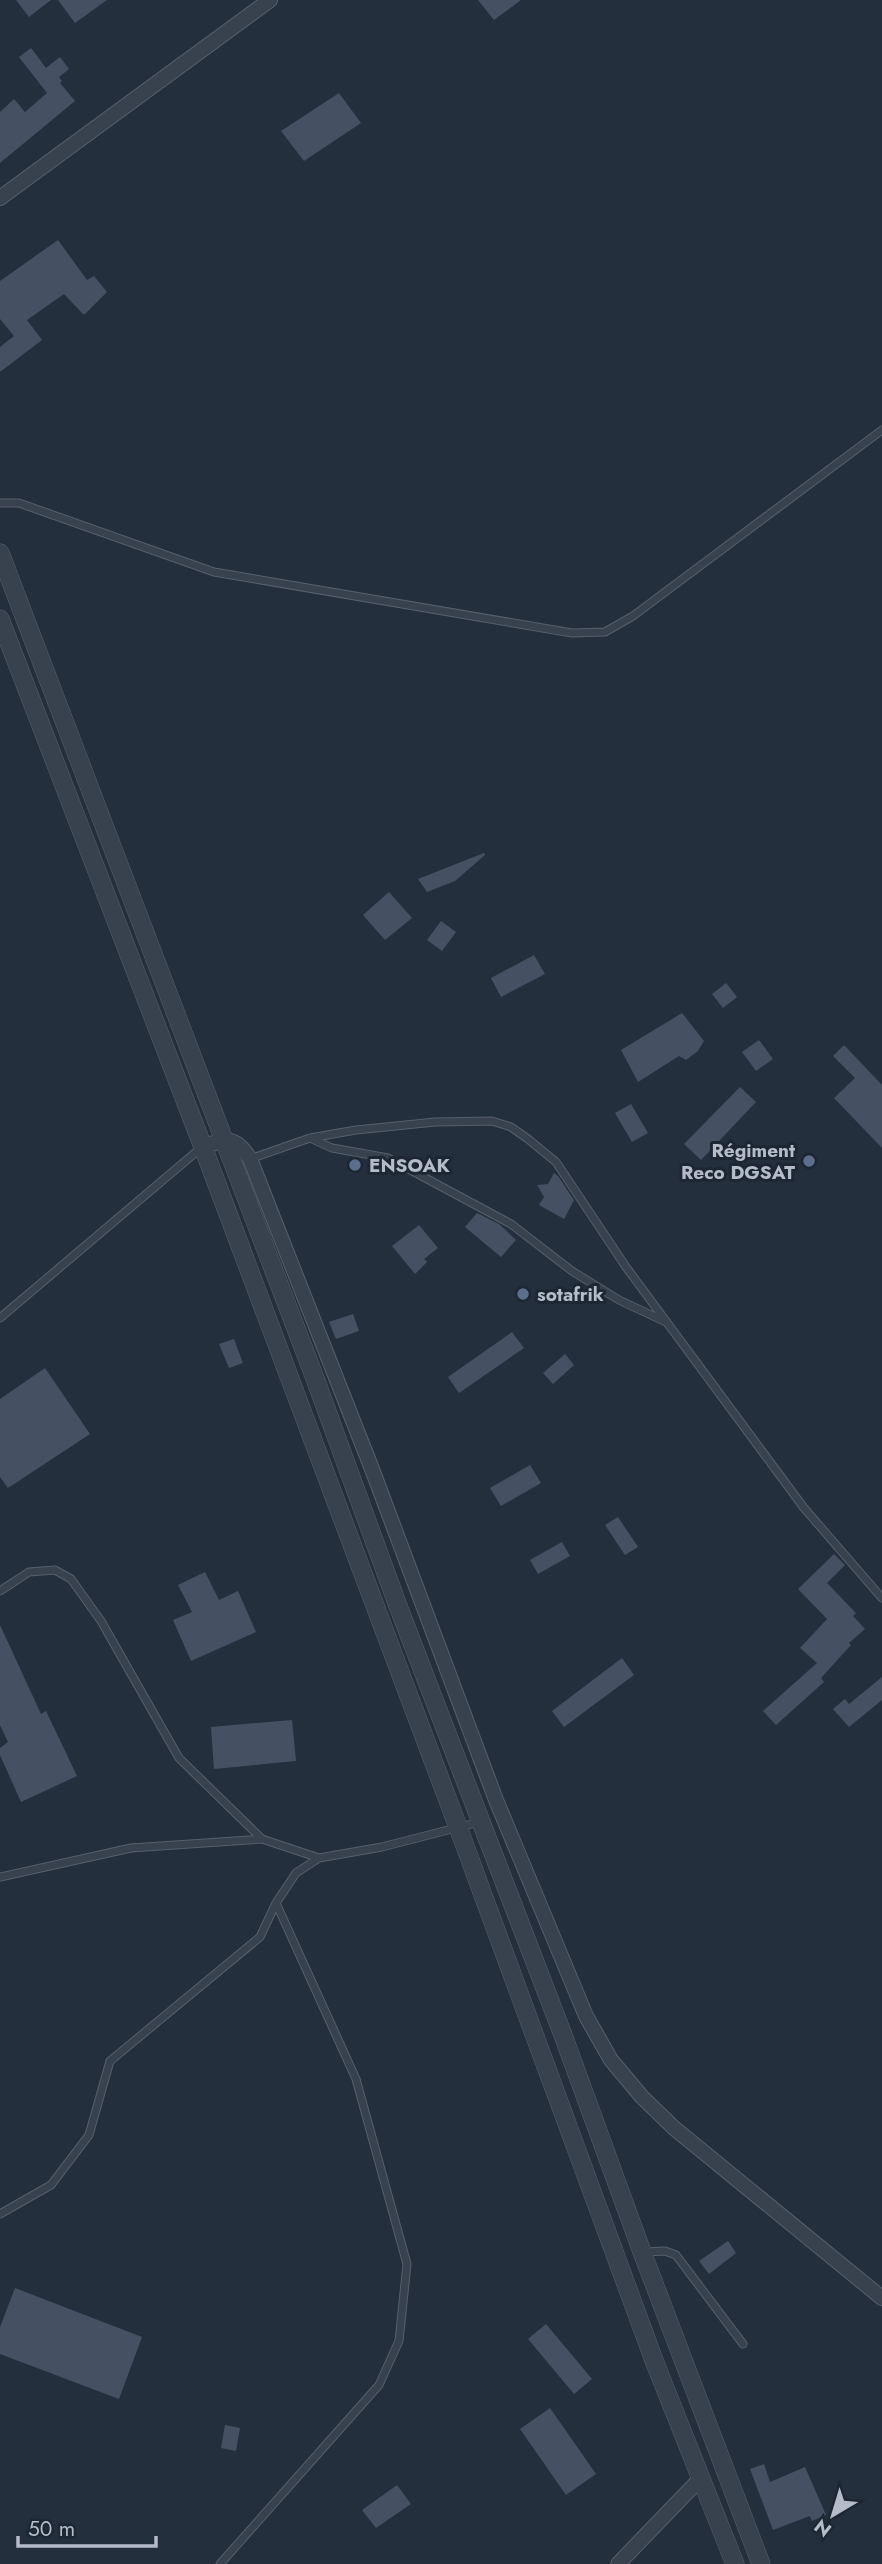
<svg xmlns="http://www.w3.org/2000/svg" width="882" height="2564" font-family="Jost,sans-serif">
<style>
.building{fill:#455162}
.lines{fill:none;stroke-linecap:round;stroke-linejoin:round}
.service-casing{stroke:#565f6c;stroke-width:9}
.minor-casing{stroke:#565f6c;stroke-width:16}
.tertiary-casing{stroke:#565f6c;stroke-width:19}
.service{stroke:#38414e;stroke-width:7}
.minor{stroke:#38414e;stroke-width:14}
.tertiary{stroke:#38414e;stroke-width:18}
.service-dot{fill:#5c6f8a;stroke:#1d2633;stroke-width:2.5}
.labels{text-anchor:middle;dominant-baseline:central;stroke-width:6;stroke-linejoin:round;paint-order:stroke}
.poi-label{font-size:19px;font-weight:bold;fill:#b4bcc9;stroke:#1d2633;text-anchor:start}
</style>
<rect width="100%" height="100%" fill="#242f3e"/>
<path class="building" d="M16,0H51L29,17Z
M58,0H107L75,23Z
M478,0H521L494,20Z
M31,48L46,68L60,57L69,69L59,77L62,81L60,83L75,101L0,163V112L14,99L25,112L47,93L19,57Z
M339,93L361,123L304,161L281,131Z
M58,240L87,280L94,276L107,292L84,315L64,294L27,320L42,340L0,372V347L14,336L0,319V281Z
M484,853L485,855L455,881L427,892L418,879Z
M389,892L412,918L385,940L363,915Z
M441,921L456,932L442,951L427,940Z
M534,955L545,974L501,997L491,978Z
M726,983L737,997L723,1008L712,994Z
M682,1013L704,1041L698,1051L686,1060L679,1056L638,1082L621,1050Z
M759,1040L773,1059L756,1071L742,1052Z
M844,1045L882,1085V1148L834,1098L855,1078L833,1056Z
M740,1087L756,1102L701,1160L684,1144Z
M631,1104L648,1133L632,1142L615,1113Z
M554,1173L558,1176L574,1200L564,1219L539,1205L544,1197L537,1185L548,1184Z
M477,1213L499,1224L516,1240L501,1257L465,1227Z
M419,1225L438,1248L424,1259L427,1262L415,1274L392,1246Z
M353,1314L359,1331L336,1339L329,1322Z
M512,1332L524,1348L459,1393L448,1377Z
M234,1339L243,1363L229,1368L219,1344Z
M565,1354L574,1365L553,1384L543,1373Z
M45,1368L90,1434L8,1488L0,1477V1399Z
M530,1465L541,1483L501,1506L490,1488Z
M618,1517L638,1547L625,1555L605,1525Z
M562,1542L570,1556L538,1574L530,1560Z
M834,1554L845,1565L827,1583L856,1613L853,1616L865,1629L849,1643L851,1645L821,1678L824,1682L776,1725L763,1711L817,1663L800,1648L827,1619L798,1589Z
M205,1572L219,1600L238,1591L256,1632L191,1661L173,1620L192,1612L178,1585Z
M0,1625L41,1714L46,1711L77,1776L21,1802L0,1755V1748L8,1742L0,1725Z
M622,1658L634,1675L564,1727L552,1711Z
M882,1677V1700L849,1727L833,1709L845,1699L849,1704Z
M292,1720L296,1761L214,1769L211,1727Z
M728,2241L736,2253L709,2274L699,2261Z
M15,2288L142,2337L119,2399L0,2354V2327Z
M546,2324L592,2379L574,2394L528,2339Z
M550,2408L596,2474L566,2495L520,2429Z
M225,2425L240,2428L236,2451L221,2448Z
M764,2464L770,2482L805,2467L826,2515L812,2521L810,2516L773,2530L750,2469Z
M397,2485L411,2504L376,2528L362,2510Z"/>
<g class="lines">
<defs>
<path id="service" d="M0,503H19L214,572L572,633L605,632L633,616L882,430
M310,1138L332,1148L388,1158L511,1224L572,1271L619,1300L666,1322
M250,1159L310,1138L356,1130L435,1122L492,1121L511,1127L528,1139L556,1162L626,1267L804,1508L882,1598
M0,1318L202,1147
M0,1591L29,1572L55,1570L71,1579L101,1621L179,1758L262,1839
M0,1877L131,1848L262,1839L319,1858
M0,2214L51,2185L89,2135L110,2061L260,1937L276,1903L296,1873L319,1858L382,1847L479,1822
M645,2252L665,2251L676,2255L743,2344
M220,2564L379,2385L399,2341L407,2264L356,2079L276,1903"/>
<path id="minor" d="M0,198L270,0
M203,1147C226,1138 236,1136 250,1159L372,1469L496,1800L586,2016L611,2060L642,2097L674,2128L882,2298
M618,2564L700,2479"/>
<path id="tertiary" d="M0,553L313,1373L398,1606L563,2035L642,2252L761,2564
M0,619L203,1147L458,1827L655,2363L735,2564"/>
</defs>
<use href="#service" class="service-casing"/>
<use href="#minor" class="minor-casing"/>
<use href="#tertiary" class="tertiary-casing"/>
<use href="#service" class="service"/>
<use href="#minor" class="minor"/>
<use href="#tertiary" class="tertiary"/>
</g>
<g class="service-dot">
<circle cx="809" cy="1161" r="7"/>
<circle cx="355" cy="1165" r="7"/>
<circle cx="523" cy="1294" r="7"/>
</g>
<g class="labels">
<g class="poi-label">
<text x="795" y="1150" text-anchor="end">Régiment<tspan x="795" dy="22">Reco DGSAT</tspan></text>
<text x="369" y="1165">ENSOAK</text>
<text x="537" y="1294">sotafrik</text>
</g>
</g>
<g transform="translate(833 2515) rotate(218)" stroke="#1d2633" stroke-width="5" paint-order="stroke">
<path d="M0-5L12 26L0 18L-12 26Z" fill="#b4bcc9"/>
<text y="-10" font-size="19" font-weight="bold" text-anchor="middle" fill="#b4bcc9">N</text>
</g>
<path d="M18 2536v10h138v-10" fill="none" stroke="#b4bcc9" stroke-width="3.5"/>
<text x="28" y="2536" font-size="21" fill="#b4bcc9" stroke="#1d2633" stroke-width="5" paint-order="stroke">50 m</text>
</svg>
